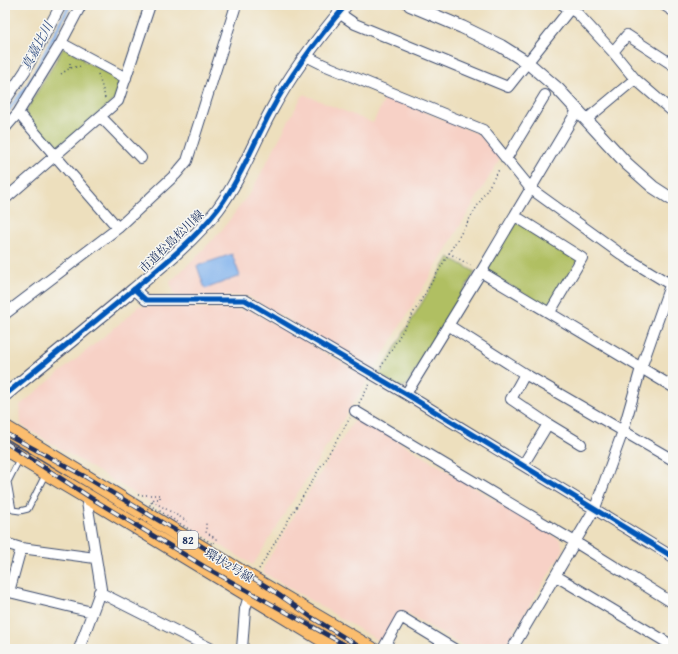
<svg xmlns="http://www.w3.org/2000/svg" width="678" height="654" font-family="'Gentium Book Plus','Noto Serif JP',serif">
<style>
.built{fill:#f7d1c6}
.green{fill:#b0bf62;stroke:#667760}
.water{fill:#81b2ed;stroke:#4e70a6}
.lines{fill:none;stroke-linecap:round;stroke-linejoin:round}
.stream{stroke:#81b2ed;stroke-width:3}
.service-casing{stroke:#3a496c;stroke-width:7}
.minor-casing{stroke:#3a496c;stroke-width:12}
.tertiary-casing{stroke:#3a496c;stroke-width:14}
.primary-casing{stroke:#3a496c;stroke-width:17}
.path{stroke:#3a496c;stroke-width:1.5;stroke-dasharray:1 3;stroke-linecap:butt}
.service{stroke:#fff;stroke-width:5}
.minor{stroke:#fff;stroke-width:10}
.tertiary{stroke:#fff;stroke-width:12}
.primary{stroke:#fbbd6e;stroke-width:15}
.rail-casing{stroke:#1b2f5e;stroke-width:4.5}
.rail{stroke:#f6f6f2;stroke-width:3;stroke-dasharray:9;stroke-linecap:butt}
.path-bridge{stroke:#3a496c;stroke-width:1.5;stroke-dasharray:1 3;stroke-linecap:butt}
.cycleway-casing{stroke:#f6f6f2;stroke-width:8}
.cycleway{stroke:#0057b8;stroke-width:5}
.labels{text-anchor:middle;dominant-baseline:central;stroke-width:3;stroke-linejoin:round;paint-order:stroke}
.shield{fill:#f6f6f2;stroke:#5d6b8a;stroke-width:1}
.shield-label{font-size:11px;font-weight:bold;fill:#1b2f5e}
.street-label{font-size:12px;fill:#1b2f5e;stroke:#f6f6f2}
.water-label{font-size:13px;font-style:italic;fill:#3a5689;stroke:#f6f6f2}
</style>
<rect width="100%" height="100%" fill="#f6f6f2"/>
<filter id="ink" filterUnits="userSpaceOnUse"><feTurbulence type="fractalNoise" baseFrequency=".025" numOctaves="2"/><feDisplacementMap in="SourceGraphic" scale="8" xChannelSelector="R" yChannelSelector="G"/><feConvolveMatrix kernelMatrix="1 2 1 2 8 2 1 2 1" color-interpolation-filters="sRGB"/></filter>
<filter id="wash" filterUnits="userSpaceOnUse"><feTurbulence type="fractalNoise" baseFrequency=".012" numOctaves="4" result="noise"/><feDisplacementMap in="SourceGraphic" scale="16" xChannelSelector="R" yChannelSelector="G"/><feGaussianBlur stdDeviation="0.9" result="paint"/><feColorMatrix in="noise" values="0 0 0 0 0 0 0 0 0 0 0 0 0 0 0 0 0 1.4 0 .05"/><feComposite in="paint" operator="in"/></filter>
<g filter="url(#wash)">
<rect width="100%" height="100%" fill="#eddfbd"/>
<path class="built" d="M303,94L373,123L386,96L479,134L500,159L374,370L247,296H175L170,282L195,258L221,231L252,190Z
M138,306L250,310L369,378L253,565L21,425L20,405L130,315Z
M357,416L561,540L563,551L503,649H467L402,610L381,642L264,573L263,568L306,496Z"/>
<path class="green" d="M64,47L84,58L83,61L123,78L116,99L55,149L26,115V111Z
M516,220L579,258L549,307L491,275L487,266Z
M449,257L475,272L406,386L399,387L379,375Z"/>
<path class="water" d="M232,254L240,276L205,289L197,266Z"/>
<g class="lines">
<path class="stream" d="M5,115L29,83L70,5"/>
</g>
</g>
<g filter="url(#ink)">
<g class="lines">
<defs>
<path id="service" d="M20,458L8,482L13,510L20,511L28,509L46,473"/>
<path id="minor" d="M81,5L61,43L18,113L118,228
M563,5L577,13L613,52L635,79L673,112
M664,5L673,11
M339,13L355,24L508,87L570,9
M61,43L126,78
M613,52L627,35L673,65
M306,56L324,65L483,130L531,189L625,257L673,286
M5,101L25,71L61,5
M101,117L141,158
M587,119L635,79
M5,128L18,113
M506,159L545,95
M5,199L118,101L150,5
M515,216L582,258L550,312
M481,272L673,387
M134,289L146,300H245L406,394L673,557
M5,314L118,228L176,174L187,161L236,5
M448,325L525,374L673,460
M406,394L481,272L578,109
M355,411L575,542L673,603
M548,424L581,444
M523,465L548,424L511,399L525,374
M5,543L21,548
M556,576L673,646
M5,591L92,612
M9,592L21,548L95,558
M99,592L212,649
M79,649L101,589L86,496
M242,649L245,609L251,590
M383,649L401,617L454,649
M512,649L595,508L623,431L641,368L673,277"/>
<path id="tertiary" d="M410,5L462,27L501,46L528,63L558,89L627,164L653,187L673,200
M5,395C48,360 91,325 133,290C163,265 194,240 218,209C241,178 253,144 271,111C291,73 318,38 346,5"/>
<path id="primary" d="M5,428L255,581L371,649
M5,448L86,496L339,649"/>
</defs>
<use href="#service" class="service-casing"/>
<use href="#minor" class="minor-casing"/>
<use href="#tertiary" class="tertiary-casing"/>
<use href="#primary" class="primary-casing"/>
<path class="path" d="M70,68V60
M61,74L70,68L83,66
M98,74L104,93L105,99
M449,253L473,267
M148,257L151,260
M381,367L500,168
M359,403L370,384
M138,495H160V499H154L151,503
M152,501L187,521
M259,569L350,418"/>
<use href="#service" class="service"/>
<use href="#minor" class="minor"/>
<use href="#tertiary" class="tertiary"/>
<use href="#primary" class="primary"/>
<defs>
<path id="rail" d="M5,433L84,476L190,539L269,588L311,617L363,649
M5,442L91,498L205,567L345,645"/>
</defs>
<use href="#rail" class="rail-casing"/>
<use href="#rail" class="rail"/>
<path class="path-bridge" d="M141,519L150,505L213,544L216,539L206,532V522
M130,538L141,519L148,523"/>
<defs>
<path id="cycleway" d="M134,289L146,300H245L406,394L673,557
M5,395C48,360 91,325 133,290C163,265 194,240 218,209C241,178 253,144 271,111C291,73 318,38 346,5"/>
</defs>
<use href="#cycleway" class="cycleway-casing"/>
<use href="#cycleway" class="cycleway"/>
</g>
</g>
<g class="labels">
<rect class="shield" x="178" y="531" width="20" height="18" rx="3"/>
<g class="shield-label">
<text x="188" y="540">82</text>
</g>
<g class="street-label">
<text transform="translate(171 241) rotate(-44)">市道松島松川線</text>
<text transform="translate(229 565) rotate(31)">環状2号線</text>
</g>
<g class="water-label">
<text transform="translate(37 46) rotate(-62)">真嘉比川</text>
</g>
</g>
<rect width="678" height="654" fill="none" stroke="#f6f6f2" stroke-width="20"/>
</svg>
